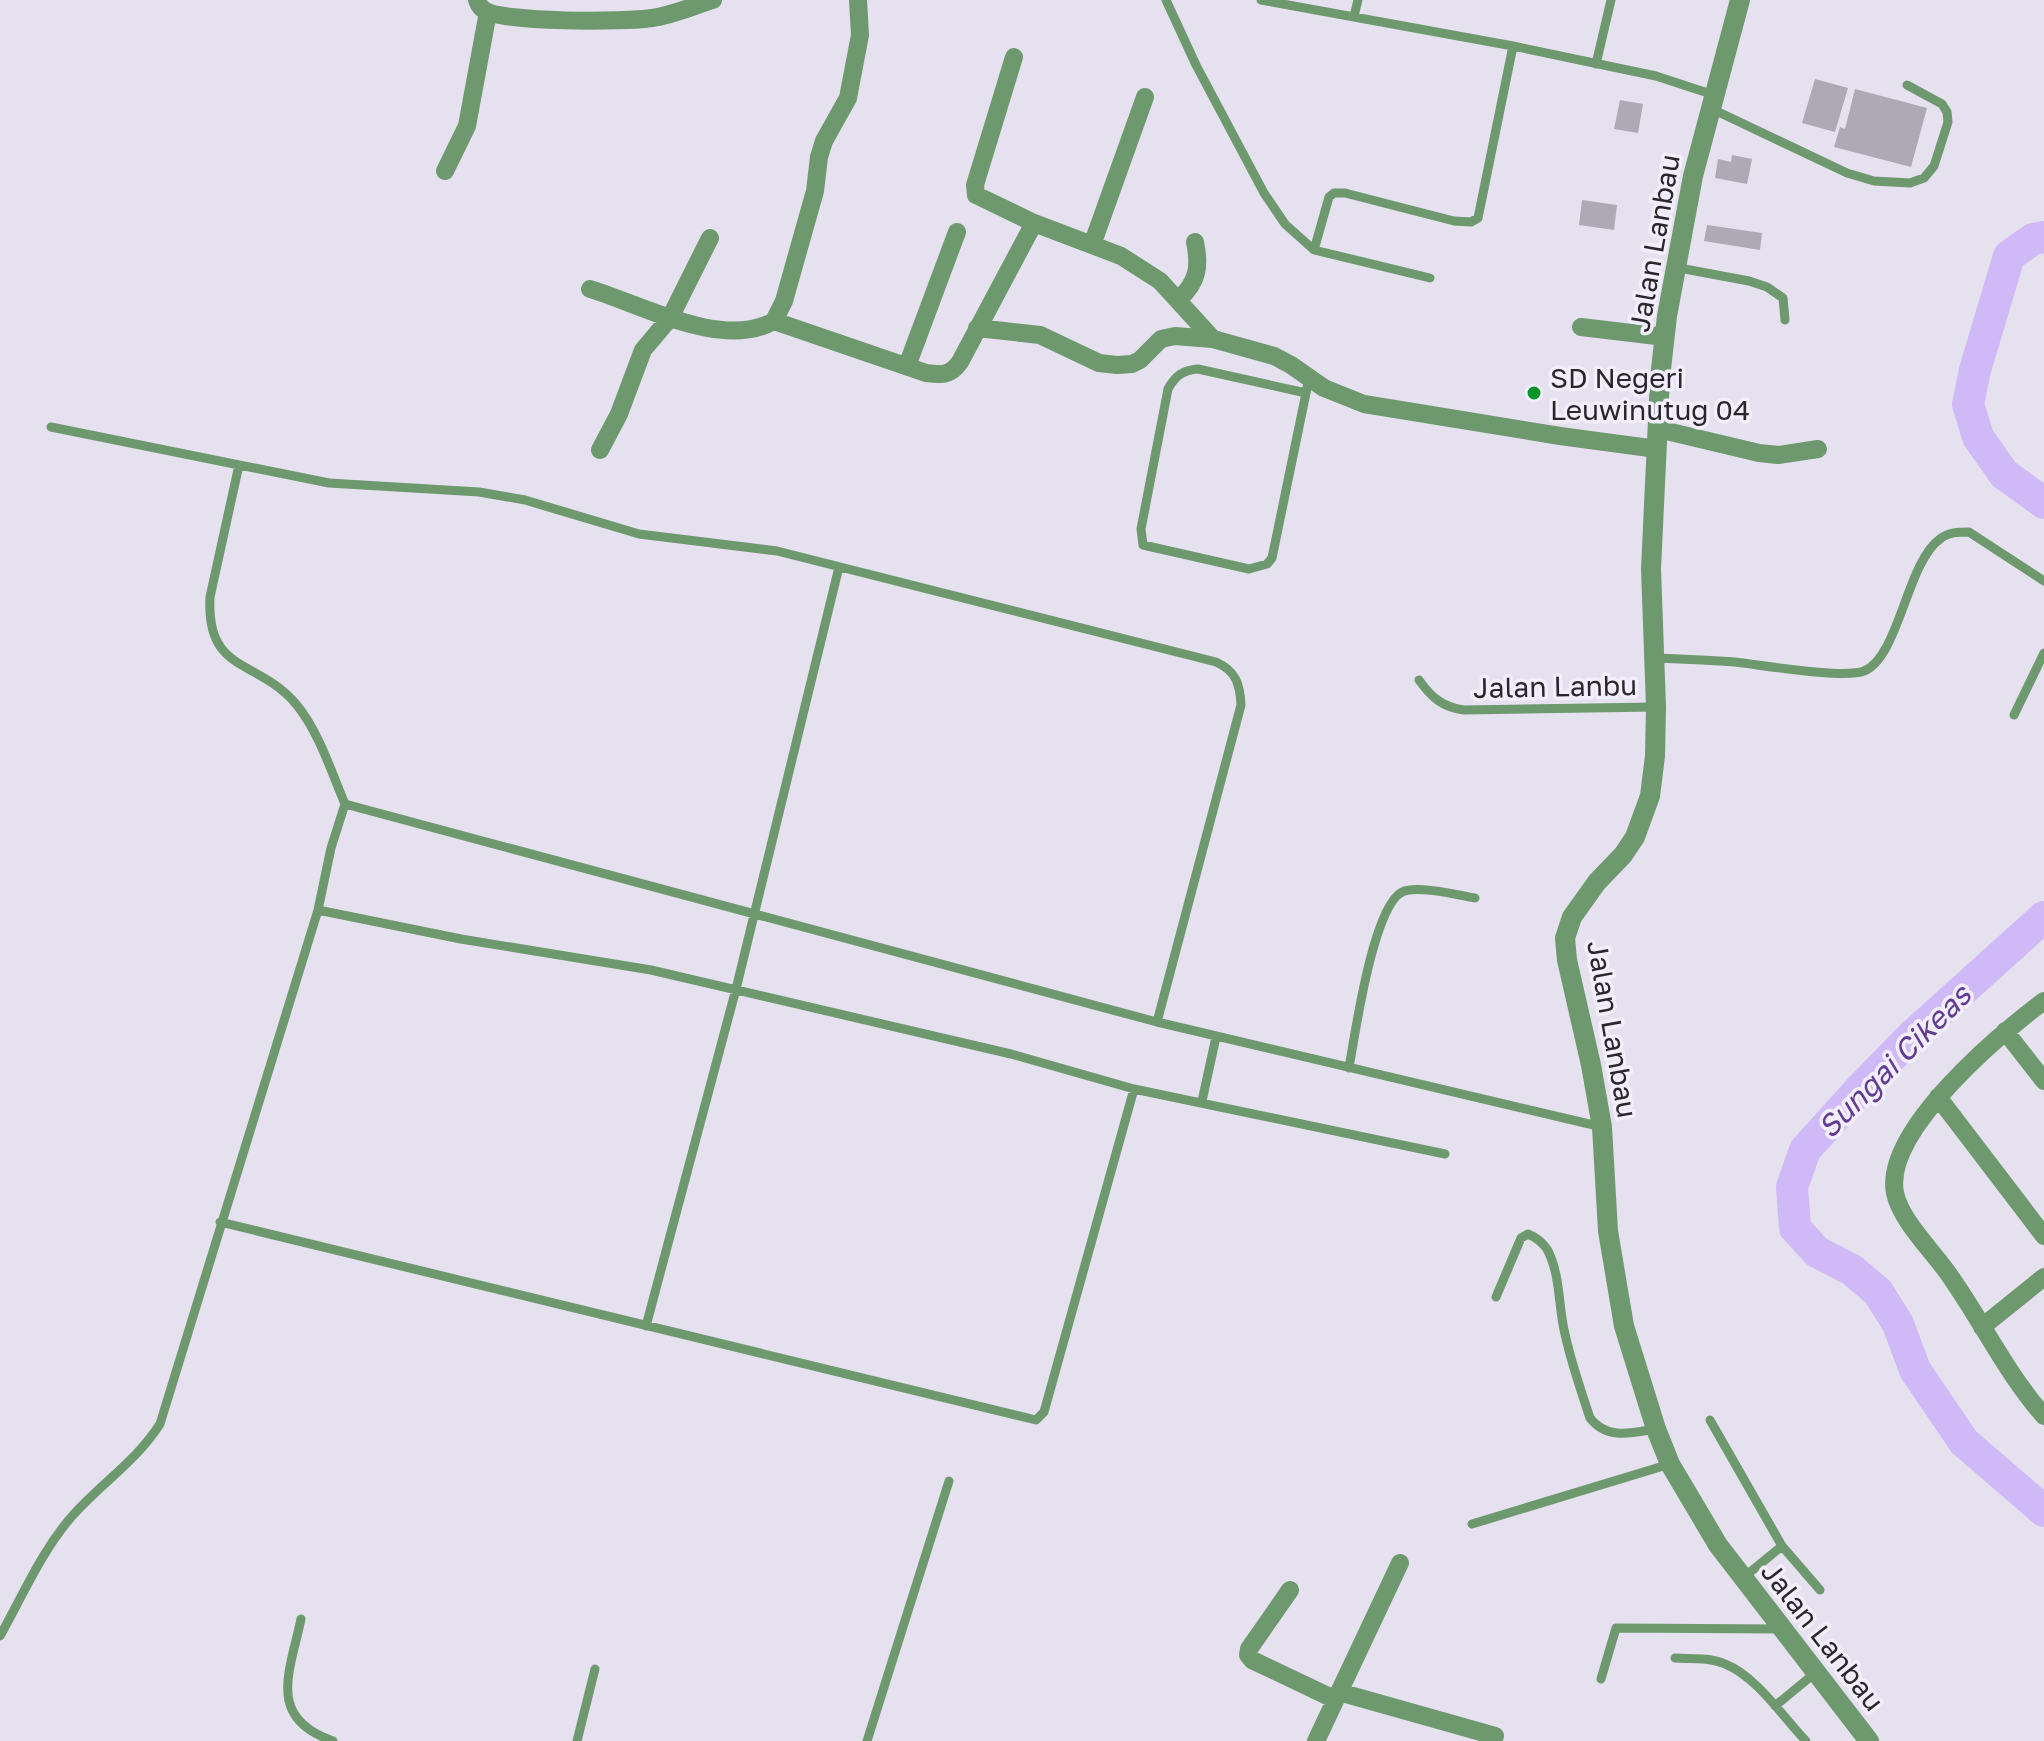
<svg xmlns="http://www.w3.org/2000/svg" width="2044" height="1741" font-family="'Golos Text',sans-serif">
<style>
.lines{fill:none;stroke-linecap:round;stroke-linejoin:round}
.river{stroke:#cfb9f6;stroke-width:32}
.building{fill:#ada9b5}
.service{stroke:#6e986e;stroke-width:9}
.minor{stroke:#6e986e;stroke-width:18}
.tertiary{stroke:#6e986e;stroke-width:20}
.poi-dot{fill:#069327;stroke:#f2eefb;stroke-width:3}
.labels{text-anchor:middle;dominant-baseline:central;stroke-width:7;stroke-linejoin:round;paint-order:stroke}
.street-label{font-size:28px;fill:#29272c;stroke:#f2eefb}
.poi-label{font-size:28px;fill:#29272c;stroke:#f2eefb;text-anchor:start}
.water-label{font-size:30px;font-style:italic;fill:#623b93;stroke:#f2eefb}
</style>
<rect width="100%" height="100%" fill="#e5e1ee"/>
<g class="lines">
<path class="river" d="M2044,237L2033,239L2009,256L1975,370L1968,404L1978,437L2004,474L2044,503
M2044,917L1913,1035L1861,1088L1805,1150L1792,1187L1795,1228L1817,1252L1852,1270L1878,1292L1898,1324L1915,1370L1964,1442L2044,1511"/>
</g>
<path class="building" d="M1815,79L1848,88L1835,132L1802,123Z
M1855,89L1927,108L1911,167L1834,147L1840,127L1845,129Z
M1620,100L1643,104L1638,133L1614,129Z
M1732,155L1752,159L1747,184L1715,178L1718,159L1731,162Z
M1582,200L1617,205L1614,230L1579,225Z
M1707,225L1762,233L1760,250L1704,241Z"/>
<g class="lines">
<path class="service" d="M1166,0L1196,65L1264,193L1285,224L1314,250
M1261,0L1513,46L1656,76L1714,95
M1354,16L1358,0
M1596,64L1611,0
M1710,108L1847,173L1874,181L1910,183L1924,178L1934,166L1948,122L1947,112L1942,104L1907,85
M1674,267L1749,281L1767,287L1783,298L1785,320
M1430,278L1314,250L1329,197L1334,193H1345L1454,221L1471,222L1478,218L1513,46
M1306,393L1198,369C1183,370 1175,376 1168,389L1141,529L1143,545L1249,569L1267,564L1272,558L1306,393L1309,377
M51,427L329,483L479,492L525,500L639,534L777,551L1216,662C1236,671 1240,684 1241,705L1157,1022
M239,465L210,597C206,674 257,658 296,704C319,732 331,771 345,804L1157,1022L1602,1127
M1655,658C1682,659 1708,660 1735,662C1762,665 1844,679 1864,671C1899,657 1907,562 1940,539C1948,532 1959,532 1969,532L2044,581
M1419,680C1431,697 1442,707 1464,710L1656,707
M2014,715L2044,653
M318,910L461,939L651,970L1011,1054L1134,1089L1445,1154
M1349,1068C1355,1034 1373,907 1402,892C1417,885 1458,895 1475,898
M1202,1101L1216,1037
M220,1222L1036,1420L1044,1412L1134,1089
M1496,1297L1521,1238L1528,1234C1535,1237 1542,1242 1547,1249C1561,1275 1558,1307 1565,1334C1571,1362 1581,1391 1590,1418C1607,1440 1631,1433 1656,1429
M646,1326L736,989L839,567
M1710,1420L1782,1546L1743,1578
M1472,1524L1670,1464
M1782,1546L1820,1590
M301,1619C290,1672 266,1718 333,1741
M0,1636C23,1595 43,1548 74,1514C102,1483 137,1460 160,1424L318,910L331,848L345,804
M1675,1658C1691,1659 1709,1657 1725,1664C1756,1676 1783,1717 1806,1741
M1601,1679L1616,1628L1780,1629
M1775,1706L1815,1673
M577,1741L595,1669
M867,1741L949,1481"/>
<path class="minor" d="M477,0C479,5 479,7 484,10C502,23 626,22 652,18C673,15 693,6 713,0
M858,0L860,35L848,98L824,141L819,157L815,191L784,301L774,321L926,373C942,375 950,376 960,362L1034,223
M1014,57L975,185L976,195L1034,223L1121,256L1160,281L1213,339
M445,171L467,126L488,12
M1092,245L1145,97
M590,289C643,305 722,350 774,321
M1179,299C1198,282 1200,266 1195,242
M1581,327L1665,337
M977,328L1040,335L1099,363L1117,365L1132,364L1140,360L1161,339L1175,336L1213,339L1274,356L1291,365L1324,388L1364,404L1560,436L1657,449
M907,366L957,232
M1658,429L1759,453L1778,455L1818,449
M600,450L619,414L643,350L670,318L710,238
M2044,1001C2000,1034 1883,1131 1895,1193C1901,1222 1936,1254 1952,1279C1984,1325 2007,1374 2044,1416
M2005,1031L2044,1081
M1938,1097L2044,1236
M1982,1327L2044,1277
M1290,1590L1249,1649L1248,1655L1252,1660L1334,1699
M1339,1692L1495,1736
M1316,1741L1400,1563"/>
<path class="tertiary" d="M1740,0L1693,176L1667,316L1660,378L1651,569L1656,707L1655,756L1650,796L1635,837L1623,855L1597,882L1572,917L1565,938L1567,960L1591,1065L1602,1127L1608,1231L1624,1326L1656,1429L1670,1464L1718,1545L1869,1741"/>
</g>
<circle class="poi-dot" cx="1534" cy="393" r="8"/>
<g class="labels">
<g class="street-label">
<text transform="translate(1654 243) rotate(-80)">Jalan Lanbau</text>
<text transform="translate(1555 686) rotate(-1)">Jalan Lanbu</text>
<text transform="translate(1613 1029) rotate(80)">Jalan Lanbau</text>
<text transform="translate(1823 1636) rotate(52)">Jalan Lanbau</text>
</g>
<g class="poi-label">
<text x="1550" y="377">SD Negeri<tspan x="1550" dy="32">Leuwinutug 04</tspan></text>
</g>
<g class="water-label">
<text transform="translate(1894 1061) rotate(-45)">Sungai Cikeas</text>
</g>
</g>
</svg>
